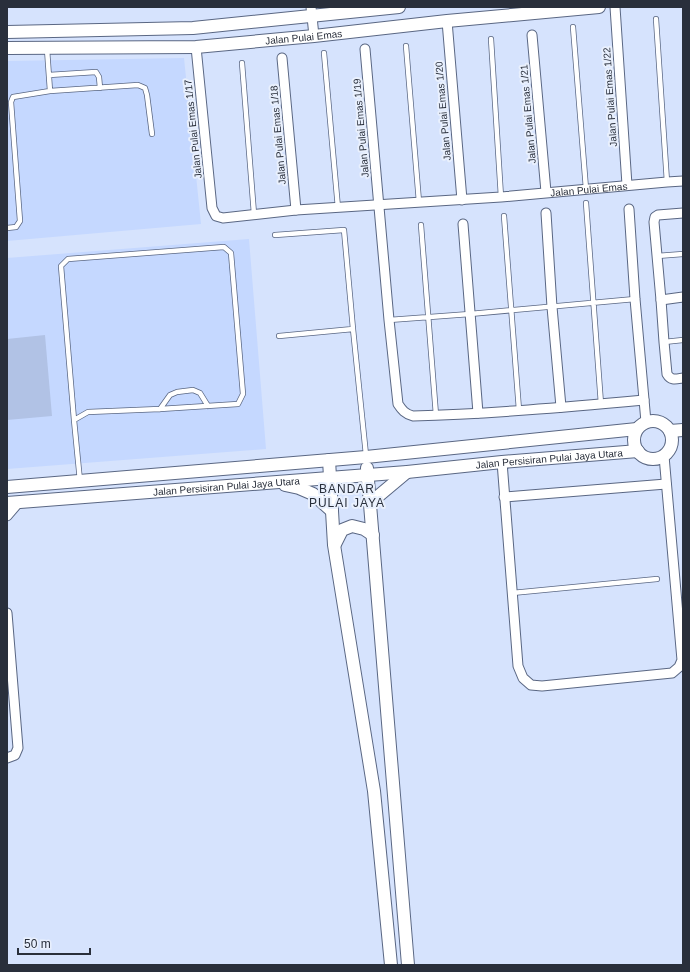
<svg xmlns="http://www.w3.org/2000/svg" width="690" height="972" font-family="Helvetica,sans-serif">
<style>
.built{fill:#c5d8ff}
.green{fill:#b1c2e5}
.lines{fill:none;stroke-linecap:round;stroke-linejoin:round}
.lane-casing{stroke:#5a6783;stroke-width:6}
.street-casing{stroke:#5a6783;stroke-width:11}
.secondary-casing{stroke:#5a6783;stroke-width:14}
.lane{stroke:#fff;stroke-width:4.5}
.street{stroke:#fff;stroke-width:9}
.secondary{stroke:#fff;stroke-width:12}
.labels{text-anchor:middle;dominant-baseline:central;stroke-width:4;stroke-linejoin:round;paint-order:stroke}
.street-label{font-size:10px;fill:#292f3b;stroke:#e9f0fd}
.quarter-label{font-size:12px;letter-spacing:1px;fill:#292f3b;stroke:#e9f0fd}
</style>
<rect width="100%" height="100%" fill="#d6e3fd"/>
<path class="built" d="M184,58L201,224L7,241V61Z
M249,239L266,449L7,469V258Z"/>
<path class="green" d="M45,335L52,416L7,420V339Z"/>
<g class="lines">
<defs>
<path id="lane" d="M656,19L667,182
M573,27L586,189
M491,39L501,197
M406,46L419,202
M324,53L338,208
M242,63L254,214
M49,75L96,72L99,77L100,88
M50,91L138,85L145,88L147,95L152,134
M586,203L601,404
M504,216L519,410
M421,225L436,415
M7,228L16,227L20,221L11,102L13,97L50,91L47,49
M275,235L344,230L353,329L366,455
M657,256L683,254
M389,320L470,314L635,299
M279,336L353,329
M664,342L683,340
M160,409L170,395L177,392L193,390L200,393L208,406
M74,420L61,266L68,259L224,247L231,253L243,394L238,404L160,409L88,412L74,420L80,481
M512,593L657,579"/>
<g id="street">
<path d="M311,7L314,36"/>
<path d="M615,7L627,185"/>
<path d="M447,21L462,200"/>
<path d="M532,35L546,192"/>
<path id="s1" d="M196,47L212,208L216,216L223,218L296,210L501,197L667,182L683,181"/>
<path d="M365,49L389,320L398,404C402,410 405,414 413,416C490,414 567,407 644,400"/>
<path d="M282,58L296,210"/>
<path d="M629,209L635,299L646,422"/>
<path d="M546,213L552,307L561,407"/>
<path d="M683,213L658,215L655,217L654,222L661,300L664,342L667,374C671,381 676,379 683,378"/>
<path d="M463,224L478,413"/>
<path d="M661,300L683,297"/>
<path d="M502,462L518,666L523,678L531,685L542,686L672,673L679,667L682,660L664,456"/>
<path d="M504,497L666,484"/>
<path d="M7,516L19,502"/>
<path d="M7,613L18,748L15,755L7,758"/>
</g>
<g id="secondary">
<path d="M7,32L193,28L399,7"/>
<path id="s2" d="M7,48L196,47L314,36L447,21L599,7"/>
<circle cx="653" cy="440" r="19"/>
<path d="M670,431L683,430"/>
<path d="M329,460L334,545L374,791L391,965"/>
<path d="M367,468L408,965"/>
<path d="M285,485L299,488L313,494L332,511"/>
<path d="M7,487L366,457L637,429"/>
<path id="s3" d="M7,503L407,472L502,462L638,451"/>
<path d="M370,503L407,472"/>
<path d="M335,544L342,530L352,526L364,529L373,535"/>
</g>
</defs>
<use href="#lane" class="lane-casing"/>
<use href="#street" class="street-casing"/>
<use href="#secondary" class="secondary-casing"/>
<use href="#lane" class="lane"/>
<use href="#street" class="street"/>
<use href="#secondary" class="secondary"/>
</g>
<g class="labels">
<g class="street-label">
<text stroke="none"><textPath href="#s2" startOffset="297">Jalan Pulai Emas</textPath></text>
<text transform="translate(610 97) rotate(-94)">Jalan Pulai Emas 1/22</text>
<text transform="translate(443 111) rotate(-95)">Jalan Pulai Emas 1/20</text>
<text transform="translate(528 114) rotate(-95)">Jalan Pulai Emas 1/21</text>
<text transform="translate(361 128) rotate(-95)">Jalan Pulai Emas 1/19</text>
<text transform="translate(193 129) rotate(-96)">Jalan Pulai Emas 1/17</text>
<text transform="translate(278 135) rotate(-95)">Jalan Pulai Emas 1/18</text>
<text stroke="none"><textPath href="#s1" startOffset="545">Jalan Pulai Emas</textPath></text>
<text stroke="none"><textPath href="#s3" startOffset="544">Jalan Persisiran Pulai Jaya Utara</textPath></text>
<text stroke="none"><textPath href="#s3" startOffset="220">Jalan Persisiran Pulai Jaya Utara</textPath></text>
</g>
<g class="quarter-label">
<text x="347" y="489">BANDAR<tspan x="347" dy="14">PULAI JAYA</tspan></text>
</g>
</g>
<rect width="690" height="972" fill="none" stroke="#292f3b" stroke-width="16"/>
<path d="M18 948v6h72v-6" fill="none" stroke="#292f3b" stroke-width="2"/>
<text x="24" y="948" font-size="12" fill="#292f3b" stroke="#e9f0fd" stroke-width="3" paint-order="stroke">50 m</text>
</svg>
